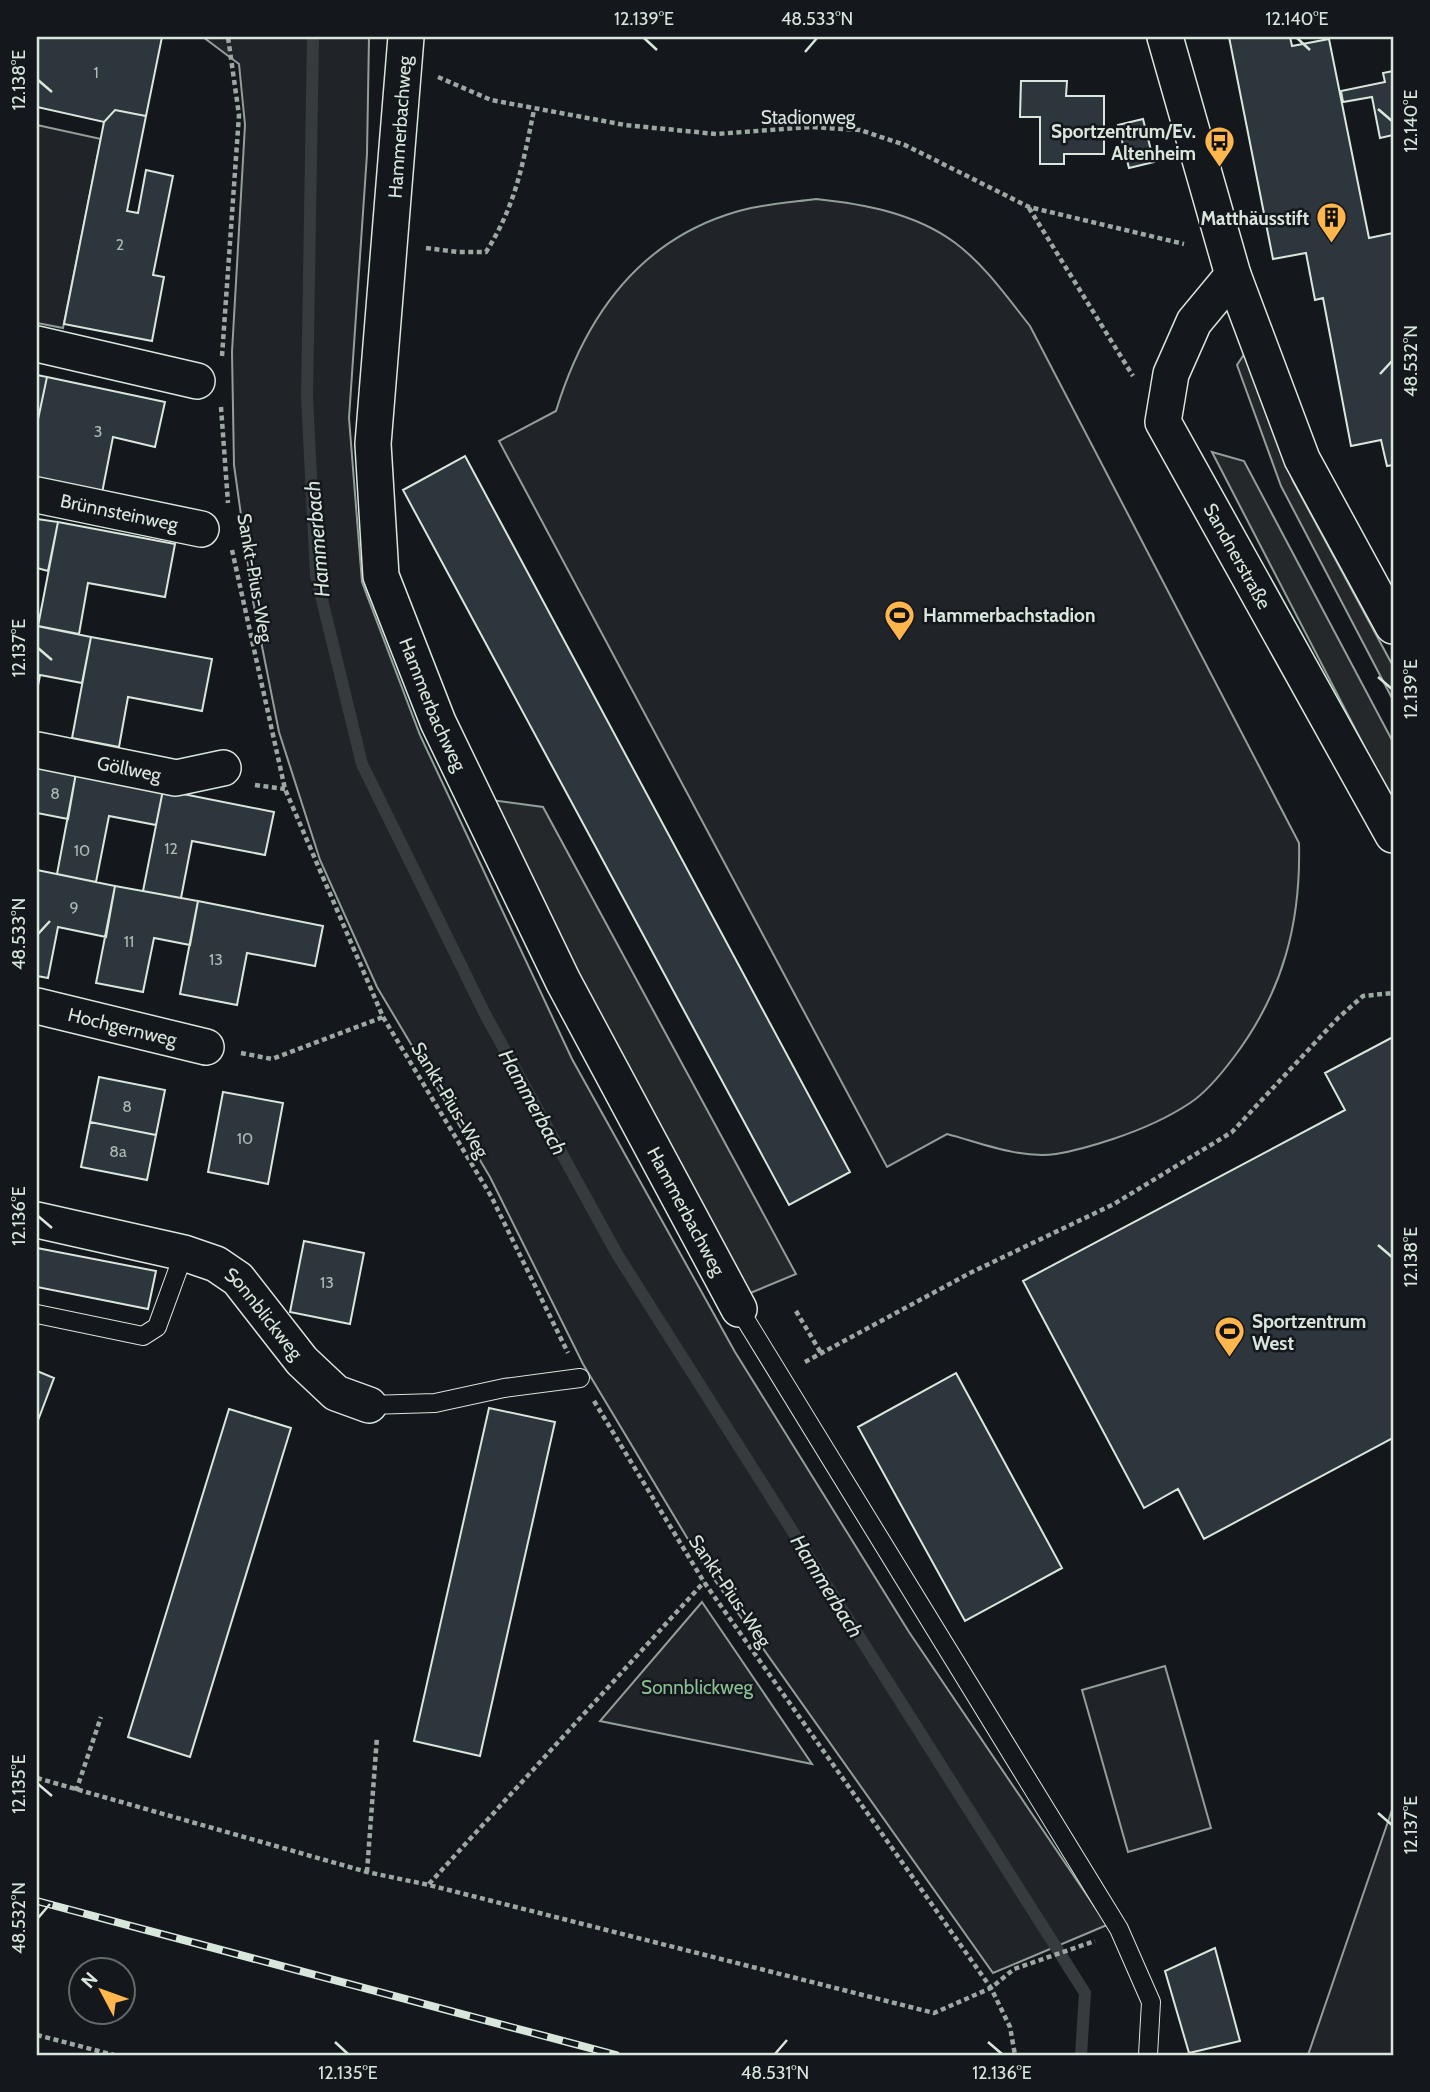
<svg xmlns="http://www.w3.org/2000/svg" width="1430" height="2092" font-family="Cabin,sans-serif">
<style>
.green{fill:#202428;stroke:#939e99;stroke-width:2}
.parking{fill:#24282b;stroke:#939e99;stroke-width:2}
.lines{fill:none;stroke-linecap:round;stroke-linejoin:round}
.stream{stroke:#363b3e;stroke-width:12}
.building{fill:#2c363c;stroke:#d8e6dc;stroke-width:2}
.lane-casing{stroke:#d8e6dc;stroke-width:20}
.street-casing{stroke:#d8e6dc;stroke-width:38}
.path{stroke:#9da8a2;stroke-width:4.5;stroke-dasharray:5 3.5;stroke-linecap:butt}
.lane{stroke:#14181c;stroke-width:18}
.street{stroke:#14181c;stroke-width:35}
.rail-casing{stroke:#d8e6dc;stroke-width:8}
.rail{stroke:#14181c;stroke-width:5;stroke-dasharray:16;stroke-linecap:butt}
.ticks{fill:none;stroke:#d8e6dc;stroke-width:2.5}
.labels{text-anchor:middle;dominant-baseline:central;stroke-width:5;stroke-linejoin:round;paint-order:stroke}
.number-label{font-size:16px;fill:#adbab4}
.street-label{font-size:19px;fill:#d8e6dc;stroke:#14181c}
.poi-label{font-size:19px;font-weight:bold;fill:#d8e6dc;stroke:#14181c;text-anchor:end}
.park-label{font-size:19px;fill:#8ac095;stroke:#14181c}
.water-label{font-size:21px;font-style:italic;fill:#d8e6dc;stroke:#14181c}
.neatline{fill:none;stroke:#d8e6dc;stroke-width:2.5}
.ticks-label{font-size:18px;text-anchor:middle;fill:#d8e6dc}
</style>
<rect width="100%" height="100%" fill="#14181c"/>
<path class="green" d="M203,37H369L367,154L349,418L362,582L420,735L572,1059L735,1352L909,1632L1107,1925L993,1973L701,1561L583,1364L490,1177L377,987L320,860L279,732L253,601L234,465L232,352L245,125L239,64Z
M37,125L101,139L63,328L37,323Z
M816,199C864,204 914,213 954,242C984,264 1007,297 1030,326L1299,843C1301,923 1283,992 1234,1057C1222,1073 1207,1092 1190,1103C1166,1119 1140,1130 1113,1139C1095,1145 1075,1151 1056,1154C1020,1159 981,1143 947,1134L887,1167L499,441L556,411C583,323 634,246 726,215C754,205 786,203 816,199Z
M702,1602L812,1764L600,1721Z
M1165,1666L1211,1828L1128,1852L1082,1690Z
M1393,1807V2055H1308Z"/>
<path class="parking" d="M1245,353L1293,481L1393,666V700L1281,486L1237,365Z
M1212,452L1244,461L1393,742V802Z
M483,799L543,807L796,1274L748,1294Z"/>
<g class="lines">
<path class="stream" d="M313,37L307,397L316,575L362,764L485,1014L617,1254L1085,1993L1081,2055"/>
</g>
<path class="building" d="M37,37H162L146,116L115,110L104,122L37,107Z
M1229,37H1290L1292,46L1329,39L1369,238L1393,233V465L1387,466L1381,440L1351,446L1323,298L1315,300L1306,253L1273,259Z
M1393,71V135L1380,138L1372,97L1343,102L1341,91L1385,82L1383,73Z
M1021,81H1067L1066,96H1104V154H1064V164H1040V117H1020Z
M115,110L146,116L127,211L138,213L146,170L173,176L153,275L164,277L152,341L64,324L104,122Z
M1143,119L1154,162L1129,168L1118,125Z
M37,375L47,377L37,424Z
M47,377L165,402L155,447L113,437L102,493L37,479V424Z
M465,456L850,1172L789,1205L403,490Z
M37,519L58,522L48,571L37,568Z
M58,522L175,544L165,597L88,583L79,634L38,626Z
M37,626L91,637L82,683L40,675L37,691Z
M91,637L212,659L202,711L128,697L119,747L72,738Z
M37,766L76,773L68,819L37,813Z
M76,773L163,790L156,825L109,816L96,882L57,874Z
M163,790L274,812L265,855L192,841L181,898L143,891Z
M37,870L115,886L106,937L58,927L48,978L37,976Z
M115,886L198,901L190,945L154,938L143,992L96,983Z
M198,901L323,926L315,966L247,953L237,1005L180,994Z
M1393,1037V1438L1204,1539L1178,1489L1144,1508L1023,1281L1345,1110L1325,1073Z
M99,1077L165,1090L156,1135L90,1122Z
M223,1092L283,1103L268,1184L208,1172Z
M90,1122L156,1135L147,1180L81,1167Z
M304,1241L364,1253L350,1324L290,1312Z
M37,1248L156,1271L148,1309L37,1287Z
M37,1371L54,1378L37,1423Z
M956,1373L1062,1568L965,1621L858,1427Z
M489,1408L555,1422L480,1756L414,1741Z
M229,1409L291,1428L190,1757L128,1737Z
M1215,1948L1240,2041L1189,2053L1165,1971Z"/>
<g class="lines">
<defs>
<path id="lane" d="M739,1309L1119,1929L1151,2002L1148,2055
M37,1314L143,1336L157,1327L184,1253
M369,1405L435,1403L504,1388L580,1378"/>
<g id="street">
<path id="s1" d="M406,37L373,444L381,576L438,722L563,981L739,1309"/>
<path d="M1165,37L1233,275L1302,459L1393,626"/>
<path id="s2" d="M1233,275L1194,322L1171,374L1163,422L1393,835"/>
<path d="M37,344L197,381"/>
<path id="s3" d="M37,495L201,529"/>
<path id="s4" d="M37,750L176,778L223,768"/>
<path id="s5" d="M37,1006L206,1047"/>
<path id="s6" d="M37,1220L184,1253L216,1264L238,1279L302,1361L336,1393L369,1405"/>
</g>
</defs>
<use href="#lane" class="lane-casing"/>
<use href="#street" class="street-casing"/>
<path class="path" d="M438,77L491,100L625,125L716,134L811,127L860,130L905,145L1029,207L1184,244
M1029,208L1133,376
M426,248L458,252H486C516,205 523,163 534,110
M222,356L239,115L228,37
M221,407L228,503
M232,550L285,789L383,1017L491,1196L568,1353
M255,785L285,789
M241,1053L272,1059L383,1017
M796,1311L821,1353
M805,1362L970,1273L1114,1204L1232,1132L1338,1018L1363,996L1393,993
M594,1401L704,1582L991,1988L1010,2027L1015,2055
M37,1778L367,1872L429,1885L934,2013L991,1988L1014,1969L1095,1941
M76,1791L101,1717
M367,1872L377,1737
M429,1884L704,1582
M37,2035L114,2055"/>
<use href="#lane" class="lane"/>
<use href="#street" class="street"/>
<defs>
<path id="rail" d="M37,1901L616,2055"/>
</defs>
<use href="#rail" class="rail-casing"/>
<use href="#rail" class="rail"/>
</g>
<path class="ticks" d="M644,38L657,50M1297,38L1310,50M805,52L817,38M38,80L52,92M1378,109L1392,121M1380,374L1392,361M38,648L52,660M1378,677L1392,689M38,934L50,921M38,1216L52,1228M1378,1245L1392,1257M38,1784L52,1796M1378,1813L1392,1825M38,1918L50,1904M335,2042L348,2054M988,2042L1002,2054M775,2054L787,2040"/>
<defs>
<symbol id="bus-pin" viewBox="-11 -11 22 30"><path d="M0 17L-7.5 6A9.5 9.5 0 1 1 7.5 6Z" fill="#ffb74d" stroke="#14181c"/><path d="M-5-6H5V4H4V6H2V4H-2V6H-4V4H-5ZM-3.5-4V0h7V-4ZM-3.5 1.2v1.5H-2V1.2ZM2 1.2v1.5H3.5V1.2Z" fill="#111"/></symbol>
<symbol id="building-pin" viewBox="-11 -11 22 30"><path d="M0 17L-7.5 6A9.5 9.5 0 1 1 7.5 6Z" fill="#ffb74d" stroke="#14181c"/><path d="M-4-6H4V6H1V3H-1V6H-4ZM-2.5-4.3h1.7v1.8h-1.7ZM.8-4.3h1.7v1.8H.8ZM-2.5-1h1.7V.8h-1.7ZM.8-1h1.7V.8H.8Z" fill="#111"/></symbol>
<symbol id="stadium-pin" viewBox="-11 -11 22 30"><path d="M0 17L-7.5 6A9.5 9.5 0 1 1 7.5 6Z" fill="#ffb74d" stroke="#14181c"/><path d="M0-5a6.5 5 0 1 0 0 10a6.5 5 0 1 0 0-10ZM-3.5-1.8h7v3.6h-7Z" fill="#111"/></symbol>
</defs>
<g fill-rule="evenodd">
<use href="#bus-pin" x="1202" y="124" width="35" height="47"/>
<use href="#building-pin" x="1314" y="200" width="35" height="47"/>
<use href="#stadium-pin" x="882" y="598" width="35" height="47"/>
<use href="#stadium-pin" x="1212" y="1314" width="35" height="47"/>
</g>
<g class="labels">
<g class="number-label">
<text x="96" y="72">1</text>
<text x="120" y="244">2</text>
<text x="98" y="431">3</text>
<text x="55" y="793">8</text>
<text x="171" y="848">12</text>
<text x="82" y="850">10</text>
<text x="74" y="907">9</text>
<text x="129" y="941">11</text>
<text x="216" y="959">13</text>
<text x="127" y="1106">8</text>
<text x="245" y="1138">10</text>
<text x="118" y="1151">8a</text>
<text x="327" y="1282">13</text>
</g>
<g class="street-label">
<text x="808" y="117">Stadionweg</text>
<text transform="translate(400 127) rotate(-86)">Hammerbachweg</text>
<text stroke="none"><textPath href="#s3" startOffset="84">Brünnsteinweg</textPath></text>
<text stroke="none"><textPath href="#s2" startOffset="320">Sandnerstraße</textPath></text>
<text transform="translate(255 578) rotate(80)">Sankt-Pius-Weg</text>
<text stroke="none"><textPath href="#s1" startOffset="679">Hammerbachweg</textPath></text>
<text stroke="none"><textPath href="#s4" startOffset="94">Göllweg</textPath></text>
<text stroke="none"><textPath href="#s5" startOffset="88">Hochgernweg</textPath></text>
<text transform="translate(450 1100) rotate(59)">Sankt-Pius-Weg</text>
<text stroke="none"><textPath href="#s1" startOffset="1246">Hammerbachweg</textPath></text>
<text stroke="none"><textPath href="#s6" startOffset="254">Sonnblickweg</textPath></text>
<text transform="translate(730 1591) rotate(56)">Sankt-Pius-Weg</text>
</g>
<g class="poi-label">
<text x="1196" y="131">Sportzentrum/Ev.<tspan x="1196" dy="22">Altenheim</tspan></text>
<text x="1309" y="218">Matthäusstift</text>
<text x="923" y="615" text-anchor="start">Hammerbachstadion</text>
<text x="1252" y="1321" text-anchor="start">Sportzentrum<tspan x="1252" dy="22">West</tspan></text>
</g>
<g class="park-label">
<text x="697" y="1687">Sonnblickweg</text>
</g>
<g class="water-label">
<text transform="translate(317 539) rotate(-95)">Hammerbach</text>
<text transform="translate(533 1102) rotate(61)">Hammerbach</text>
<text transform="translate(827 1586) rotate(58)">Hammerbach</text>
</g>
</g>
<rect width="1430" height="2092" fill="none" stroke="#14181c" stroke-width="77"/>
<g transform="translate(102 1991) rotate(311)"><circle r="33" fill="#14181c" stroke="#626a69" stroke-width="2"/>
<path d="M0-5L12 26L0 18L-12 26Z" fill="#ffb74d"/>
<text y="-10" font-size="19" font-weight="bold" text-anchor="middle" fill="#d8e6dc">N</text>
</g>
<rect x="38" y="38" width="1354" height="2016" class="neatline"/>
<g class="ticks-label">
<text x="644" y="25">12.139°E</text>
<text x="817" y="25">48.533°N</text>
<text x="1297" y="25">12.140°E</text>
<text transform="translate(19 80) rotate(-90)" y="6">12.138°E</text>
<text transform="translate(1411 121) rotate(-90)" y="6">12.140°E</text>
<text transform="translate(1411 361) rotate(-90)" y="6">48.532°N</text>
<text transform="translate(19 648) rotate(-90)" y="6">12.137°E</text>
<text transform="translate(1411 689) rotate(-90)" y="6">12.139°E</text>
<text transform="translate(19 934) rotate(-90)" y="6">48.533°N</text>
<text transform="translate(19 1216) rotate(-90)" y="6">12.136°E</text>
<text transform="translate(1411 1257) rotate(-90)" y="6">12.138°E</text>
<text transform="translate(19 1784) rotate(-90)" y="6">12.135°E</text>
<text transform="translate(1411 1825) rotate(-90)" y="6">12.137°E</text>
<text transform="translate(19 1918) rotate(-90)" y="6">48.532°N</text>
<text x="348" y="2079">12.135°E</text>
<text x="775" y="2079">48.531°N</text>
<text x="1002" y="2079">12.136°E</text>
</g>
</svg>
